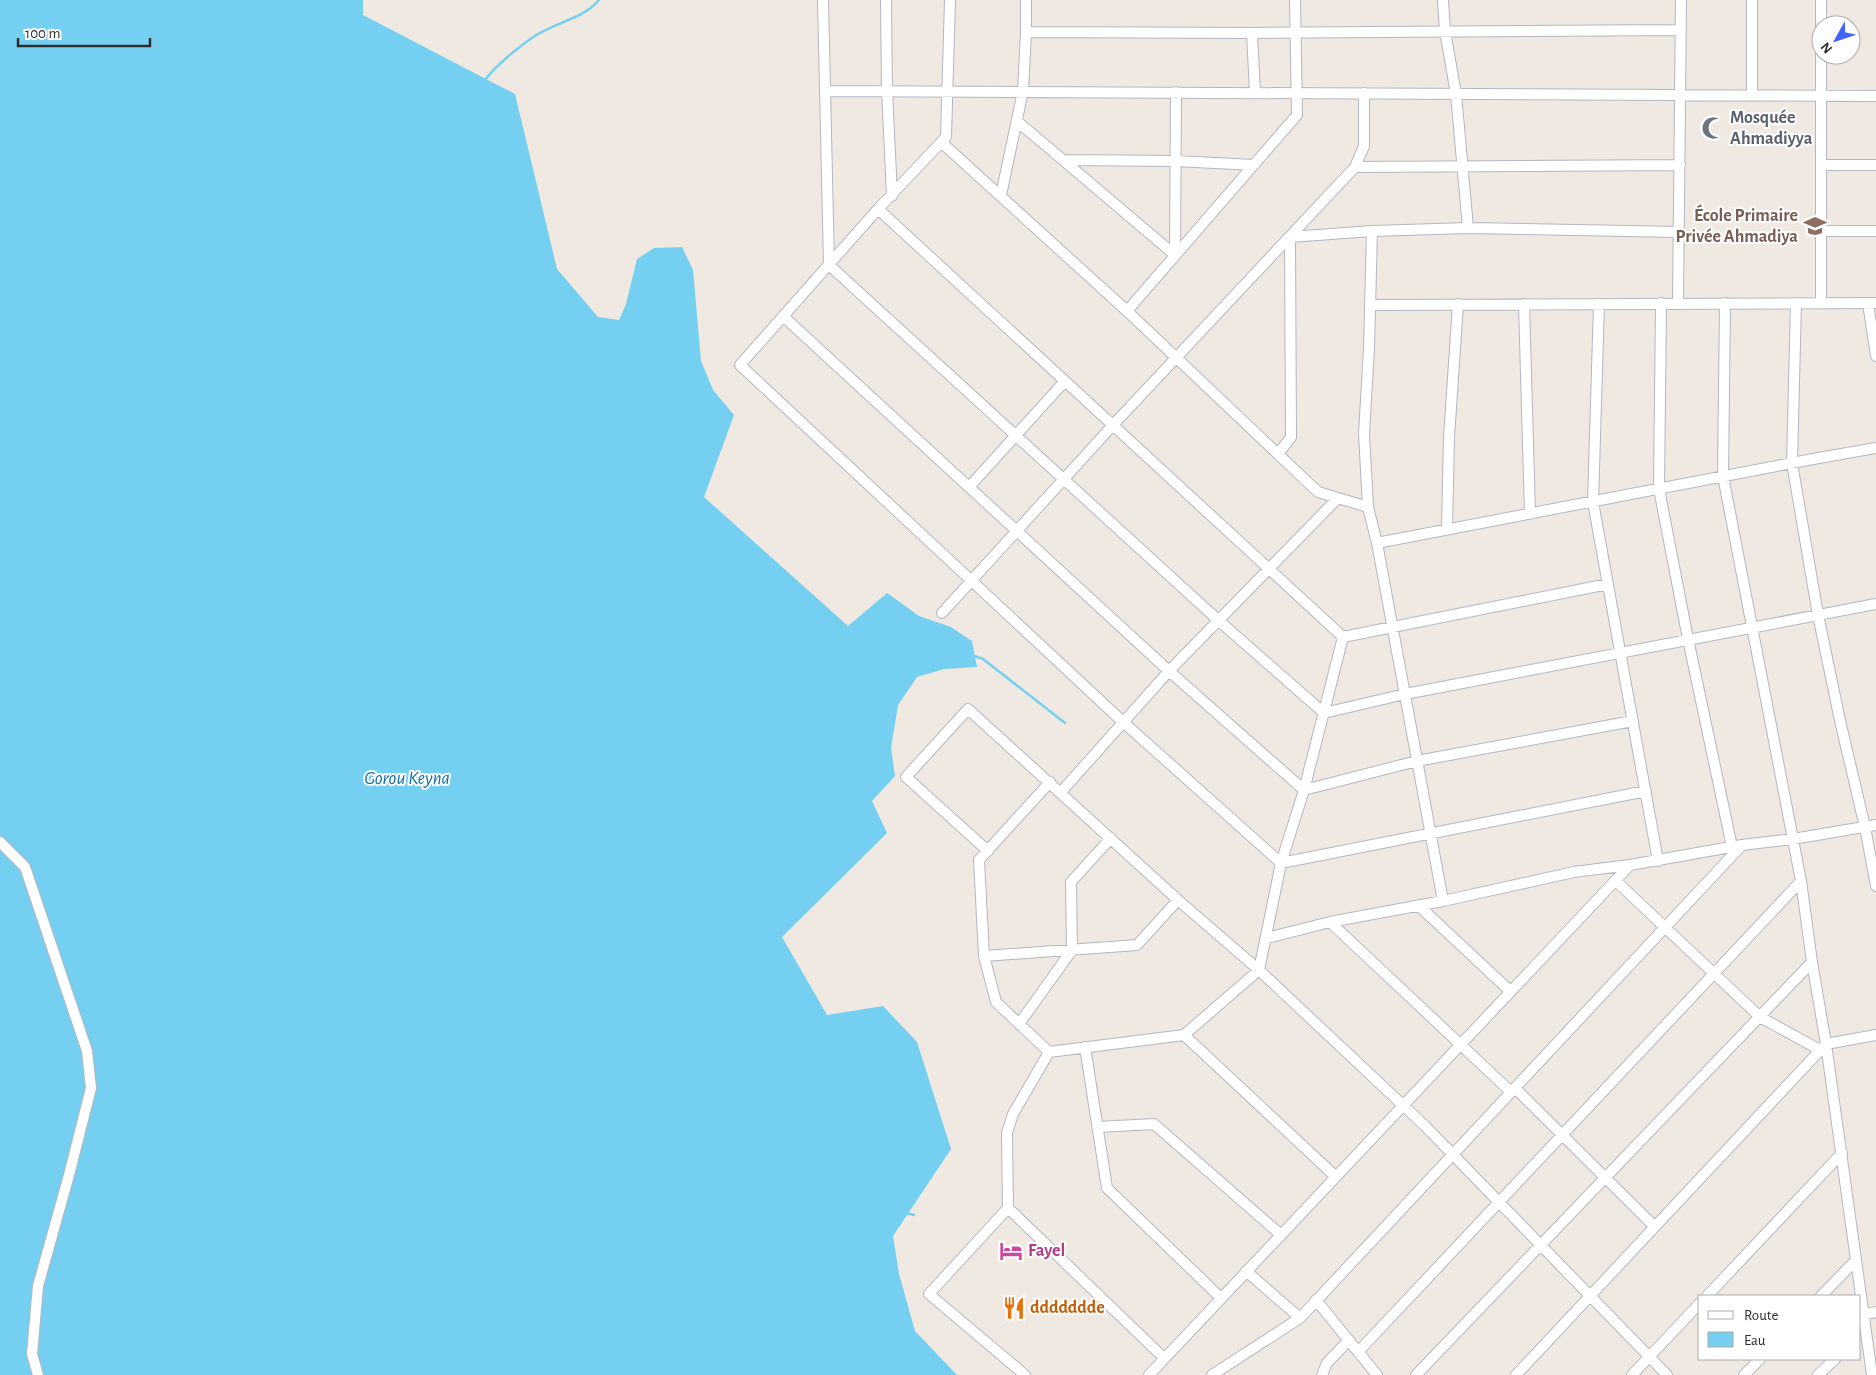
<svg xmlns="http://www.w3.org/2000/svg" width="1876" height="1375" font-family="'Alegreya Sans',sans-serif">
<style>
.water{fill:#75cff0}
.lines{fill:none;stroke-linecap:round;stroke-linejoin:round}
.stream{stroke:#75cff0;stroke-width:2.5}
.street-casing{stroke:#b4b7c1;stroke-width:12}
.street{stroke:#fff;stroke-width:10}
.labels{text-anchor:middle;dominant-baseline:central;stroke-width:4;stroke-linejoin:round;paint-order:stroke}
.worship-label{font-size:18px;font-weight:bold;fill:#5b616d;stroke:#fff;text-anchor:start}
.education-label{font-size:18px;font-weight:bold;fill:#785e54;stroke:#fff;text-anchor:end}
.hotel-label{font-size:18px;font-weight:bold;fill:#b23c85;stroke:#fff;text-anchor:start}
.food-label{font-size:18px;font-weight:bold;fill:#c56008;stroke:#fff;text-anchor:start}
.water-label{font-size:19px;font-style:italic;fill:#0d6fa3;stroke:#fff}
</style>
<rect width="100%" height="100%" fill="#efe9e1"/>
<path class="water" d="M0,0H363V15L515,94L557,269L598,317L619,320L626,304L637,259L654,248L682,247L693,270L701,361L713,390L734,415L704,497L848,626L887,593L919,616L951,627L972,641L977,667L944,669L917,677L898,705L891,748L895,776L872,801L887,833L782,937L827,1015L883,1006L917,1042L951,1149L893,1236L899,1274L915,1331L957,1375H0Z"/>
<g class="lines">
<path class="stream" d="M485,80C496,65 522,44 538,34C558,22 584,18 599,0
M974,656L983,659L1065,723
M906,1213L914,1215"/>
<defs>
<path id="street" d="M823,0L829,265L1218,620L1324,713L1405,694L1876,604
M886,0L887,90L892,196
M950,0L946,137L878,209L740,365L1123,722L1281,863L1646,791
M1443,0L1445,31L1456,94L1468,228
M1821,0V303
M1026,32L1252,33L1681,30
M1252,33L1255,93
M825,91L1876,96
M1752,95V0
M1017,121L1175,255
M941,142L1127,311L1318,492L1368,507
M1063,160L1176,161L1254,165
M1821,165H1876
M1355,167L1364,146V93
M1001,195L1023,91L1026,32V0
M878,209L1343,637
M1372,231L1369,348L1364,434L1368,507L1377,543L1443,901
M1821,231H1876
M1175,255L1176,92
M1661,303L1659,489L1688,639L1732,847
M1678,303L1681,0
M1725,303L1723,476L1801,881L1812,962L1826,1044L1872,1375
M1796,303L1792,463L1818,615L1841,725L1865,827L1876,886
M1868,303L1876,356
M1524,304L1530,514
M1599,304L1593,502L1658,861
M1371,305L1876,303
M1127,311L1297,115L1295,0
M784,317L1169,671L1304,790L1417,761L1633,721
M1278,454L1291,437L1290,237L1372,231L1468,228L1679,232
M970,486L1065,381
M1447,530L1449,437L1458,304
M1377,543L1813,459L1876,448
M942,613L1113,425L1355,167L1680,165
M1343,637L1608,584
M1050,782L979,860L984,956L1137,945L1178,900
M1061,792L1169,671L1338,498
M0,842L25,867L87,1051L91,1088L69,1175L38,1286L32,1354L38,1375
M988,851L906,777L968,709L1178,900L1259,970L1425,1126L1667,1375
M1616,881L1760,1017L1820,1050
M1419,906L1510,991
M1330,922L1511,1092
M1267,938L1330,922L1443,901L1574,872L1630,865L1742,845L1793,839L1876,825
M984,956L996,1002L1049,1052
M1019,1024L1072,950L1071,882L1111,838
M1184,1035L1335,1176
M1085,1047L1107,1188L1221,1298
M1049,1052L1184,1035L1259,970L1281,863L1304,790L1343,637
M1515,1088L1655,1227
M1098,1127L1154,1124L1280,1234
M1008,1208L1164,1358
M1246,1271L1300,1318
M1707,1296L1842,1153
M1821,1296L1856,1260
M1316,1300L1377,1375
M1862,1315L1876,1312
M1358,1352L1801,881
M1025,1375L929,1294L1008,1208L1007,1133L1013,1114L1049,1052
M1149,1375L1630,865
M1212,1375L1300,1318L1742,845
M1322,1375L1327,1363L1349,1340
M1416,1375L1812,962
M1516,1375L1826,1044L1876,1035
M1632,1375L1700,1303
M1744,1375L1760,1359
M1818,1375L1835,1359"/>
</defs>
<use href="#street" class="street-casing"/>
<use href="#street" class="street"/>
</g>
<defs>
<symbol id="mosque-bare" viewBox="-9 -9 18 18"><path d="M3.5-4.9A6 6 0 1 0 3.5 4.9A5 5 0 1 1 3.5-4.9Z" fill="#6b7280" stroke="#fff" stroke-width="2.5" paint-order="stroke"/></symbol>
<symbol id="school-bare" viewBox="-9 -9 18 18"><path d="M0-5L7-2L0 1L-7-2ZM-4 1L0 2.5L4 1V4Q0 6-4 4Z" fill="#8d6e63" stroke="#fff" stroke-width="2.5" paint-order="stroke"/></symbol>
<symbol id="hotel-bare" viewBox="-9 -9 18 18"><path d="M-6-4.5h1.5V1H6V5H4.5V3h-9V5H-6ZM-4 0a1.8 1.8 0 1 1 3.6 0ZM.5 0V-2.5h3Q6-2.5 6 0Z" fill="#d1479c" stroke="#fff" stroke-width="2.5" paint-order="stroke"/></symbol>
<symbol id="restaurant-bare" viewBox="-9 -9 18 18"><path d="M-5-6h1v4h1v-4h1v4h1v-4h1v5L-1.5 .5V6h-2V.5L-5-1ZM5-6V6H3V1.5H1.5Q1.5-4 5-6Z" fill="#e8710a" stroke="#fff" stroke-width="2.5" paint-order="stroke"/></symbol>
</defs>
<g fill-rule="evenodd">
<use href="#mosque-bare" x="1697" y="112" width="32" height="32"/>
<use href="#school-bare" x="1799" y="210" width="32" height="32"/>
<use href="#hotel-bare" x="995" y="1235" width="32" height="32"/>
<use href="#restaurant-bare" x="998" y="1292" width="32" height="32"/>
</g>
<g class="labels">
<g class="worship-label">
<text x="1730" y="118">Mosquée<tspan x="1730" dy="21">Ahmadiyya</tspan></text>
</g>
<g class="education-label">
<text x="1798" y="216">École Primaire<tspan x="1798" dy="21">Privée Ahmadiya</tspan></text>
</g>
<g class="hotel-label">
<text x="1028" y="1251">Fayel</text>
</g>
<g class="food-label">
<text x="1030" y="1308">ddddddde</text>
</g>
<g class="water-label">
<text x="407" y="778">Gorou Keyna</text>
</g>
</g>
<rect x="1698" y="1295" width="162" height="65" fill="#ffffff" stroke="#ababab"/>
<rect x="1708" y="1311" width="25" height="8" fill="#ffffff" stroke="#ababab"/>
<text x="1744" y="1320" font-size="15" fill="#2e2e2e">Route</text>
<rect x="1708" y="1332" width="25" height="15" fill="#75cff0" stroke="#ababab"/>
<text x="1744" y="1345" font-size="15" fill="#2e2e2e">Eau</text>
<g transform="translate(1836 40) rotate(230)"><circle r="24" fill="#ffffff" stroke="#ababab"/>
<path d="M0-4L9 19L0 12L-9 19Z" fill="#4264fb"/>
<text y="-8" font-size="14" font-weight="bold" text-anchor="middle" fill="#2e2e2e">N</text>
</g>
<path d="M18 38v8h132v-8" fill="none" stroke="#2e2e2e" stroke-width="2.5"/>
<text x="25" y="38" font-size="15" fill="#2e2e2e" stroke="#ffffff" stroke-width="4" paint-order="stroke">100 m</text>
</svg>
